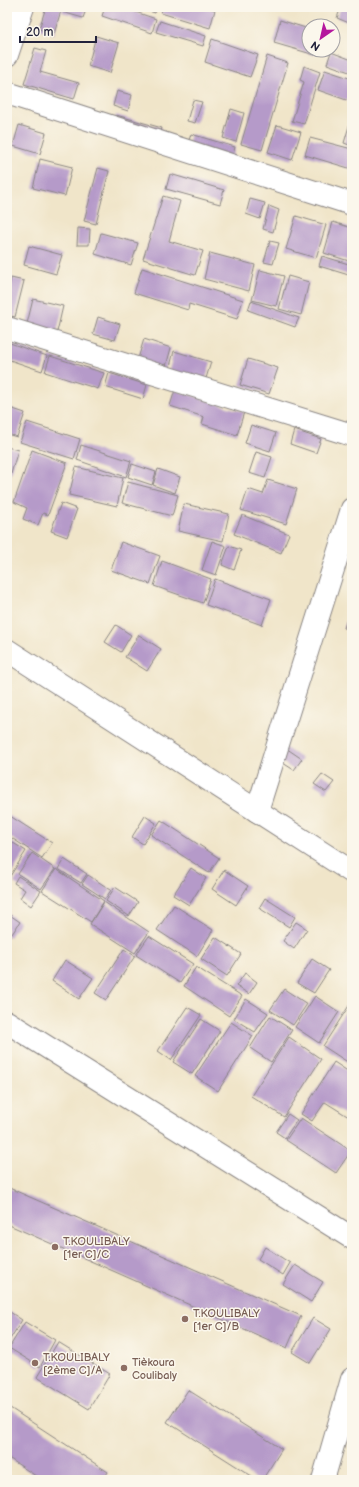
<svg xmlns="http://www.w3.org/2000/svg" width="359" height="1487" font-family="'Balsamiq Sans',sans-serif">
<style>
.building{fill:#b59ac9}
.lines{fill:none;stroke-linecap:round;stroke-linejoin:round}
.minor-casing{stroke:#898482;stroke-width:24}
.tertiary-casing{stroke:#898482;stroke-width:24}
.minor{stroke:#fff;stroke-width:22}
.tertiary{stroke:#fff;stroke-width:22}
.education-dot{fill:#8d6e63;stroke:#fbf7ec;stroke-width:1.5}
.labels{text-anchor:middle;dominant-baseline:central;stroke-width:3;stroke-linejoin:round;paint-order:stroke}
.education-label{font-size:11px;fill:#785e54;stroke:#fbf7ec;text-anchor:start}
</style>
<rect width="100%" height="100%" fill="#fbf7ec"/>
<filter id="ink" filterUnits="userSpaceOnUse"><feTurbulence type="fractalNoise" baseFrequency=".025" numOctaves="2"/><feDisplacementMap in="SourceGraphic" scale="8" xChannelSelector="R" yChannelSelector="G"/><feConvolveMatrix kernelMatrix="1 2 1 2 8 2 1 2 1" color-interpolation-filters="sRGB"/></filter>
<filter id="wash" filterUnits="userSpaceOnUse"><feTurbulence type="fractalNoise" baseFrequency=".012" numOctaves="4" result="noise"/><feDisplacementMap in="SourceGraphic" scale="16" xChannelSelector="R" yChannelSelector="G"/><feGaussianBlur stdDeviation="0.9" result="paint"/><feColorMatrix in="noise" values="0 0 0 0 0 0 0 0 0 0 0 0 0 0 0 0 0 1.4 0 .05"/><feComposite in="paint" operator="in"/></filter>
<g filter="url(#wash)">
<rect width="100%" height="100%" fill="#f0e5c9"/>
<g id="blocks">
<path class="building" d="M46,7H62L54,34L39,29Z
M64,7H87L83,18L62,12Z
M105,7H121L156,19L152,33L102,16Z
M137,7H157L155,13Z
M163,7H206L215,10L210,28L161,13Z
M341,7H352L349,23L337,18Z
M280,20L309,29V50H316L315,55L274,43Z
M160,21L206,36L203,46L156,32Z
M96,36L119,43L110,73L88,66Z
M212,39L258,55L250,77L205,62Z
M35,48L46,51L40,72L79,83L74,99L24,84Z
M331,52L352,60V73L327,64Z
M267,56L288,63L262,150L241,144Z
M304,66L320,72L304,124L292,121L304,82L300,80Z
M325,70L352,79V102L318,90Z
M117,91L132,95L128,111L113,106Z
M193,100L202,102L195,123L187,121Z
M231,109L244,113L236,142L223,138Z
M116,115L162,128L158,142L113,128Z
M352,116V146L344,143Z
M19,125L46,133L40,154L13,146Z
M277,125L301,132L292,160L268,152Z
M191,134L235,147L230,166L185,153Z
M310,138L352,149V169L305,155Z
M40,159L72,167L65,196L33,188Z
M98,168L109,171L96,224L84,221Z
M170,174L224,190L220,204L166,189Z
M163,196L180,201L169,241L203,251L195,275L143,259Z
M250,199L265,203L260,219L246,214Z
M269,206L279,210L273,232L263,229Z
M296,216L326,225L316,258L286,249Z
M333,222L352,228V262L324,253Z
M78,228L90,229L89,245H77Z
M101,233L138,243L131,265L95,254Z
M270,241L279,243L273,264L264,262Z
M29,246L62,255L56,274L24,265Z
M210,253L255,265L249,291L204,279Z
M322,256L352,265V276L319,266Z
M142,268L243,300L237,319L189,304L188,310L134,293Z
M260,270L284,276L276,306L252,300Z
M288,276L309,282L301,315L279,309Z
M11,278L24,281L15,317L7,315V296Z
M33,299L63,306L57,332L27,324Z
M251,301L299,318L295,327L248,310Z
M98,317L120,324L115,340L93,334Z
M144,339L171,348L165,370L137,362Z
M7,342L47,356L42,371L7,359Z
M174,351L211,362L204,385L168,374Z
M50,356L104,373L98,389L45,372Z
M248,359L278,368L269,394L240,385Z
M109,373L147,385L143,399L105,387Z
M175,390L244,412L237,435L202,424L204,417L170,406Z
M7,407L25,413L17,437L7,434Z
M27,422L80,439L74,459L20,442Z
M251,425L276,433L270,451L245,443Z
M294,430L321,439L316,453L290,444Z
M81,445L131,461L126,477L77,460Z
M7,447L18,450L11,474L7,473Z
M32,450L67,463L48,515L43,513L38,525L23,519L27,508L14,502Z
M256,452L272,457L265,478L249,473Z
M132,464L156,472L152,485L128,477Z
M76,467L123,478L117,506L69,495Z
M158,469L180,477L175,493L153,485Z
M268,480L297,489L286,524L241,510L248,489L263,494Z
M128,482L178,495L172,516L122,503Z
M61,503L77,509L67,537L51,531Z
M184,504L229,514L223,541L178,531Z
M242,515L289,534L281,553L234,534Z
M212,541L226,546L216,575L202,570Z
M121,542L160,556L150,584L111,570Z
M229,546L241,550L234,570L222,565Z
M162,561L211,579L203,603L154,586Z
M215,579L271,599L262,625L206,605Z
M352,605V630L344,628Z
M116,625L131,635L121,652L105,642Z
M139,635L161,649L147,671L125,657Z
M283,746L302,759L294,770L275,758Z
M322,774L334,782L326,792L314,784Z
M7,814L52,843L42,858L7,835Z
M145,816L156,823L143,844L132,837Z
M161,820L219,858L209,873L151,835Z
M7,839L26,851L7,881Z
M32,853L55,869L41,889L18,874Z
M64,859L87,874L81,883L58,869Z
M191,868L206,878L189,905L173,895Z
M56,869L104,901L91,922L42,891Z
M224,870L248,886L236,905L212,889Z
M88,875L111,890L105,899L82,884Z
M18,876L41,891L31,906L20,898L25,890L14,883Z
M115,887L138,902L129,916L106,901Z
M265,898L295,917L289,927L259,908Z
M104,902L149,932L135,953L90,924Z
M174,905L213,930L197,956L157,930Z
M7,913L20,922L10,937L7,935Z
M296,922L307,929L294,949L283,941Z
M149,936L193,964L180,983L136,955Z
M215,937L241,954L227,976L201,959Z
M124,949L135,956L106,1000L95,993Z
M312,959L329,970L314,993L297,983Z
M65,960L93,978L79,999L52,981Z
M196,967L242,996L229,1016L184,986Z
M245,973L257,982L249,994L236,986Z
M284,989L307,1004L293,1025L270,1010Z
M315,996L339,1012L319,1043L295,1027Z
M246,999L268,1013L255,1032L234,1019Z
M352,1001V1058L349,1063L323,1046Z
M187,1007L201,1015L171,1060L158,1051Z
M270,1016L292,1030L271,1062L250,1048Z
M201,1019L220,1031L192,1074L173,1062Z
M231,1022L253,1036L218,1091L195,1076Z
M289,1037L321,1059L284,1117L251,1096Z
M334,1062L352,1074V1119L325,1102L312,1121L301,1114Z
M288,1114L297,1120L285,1138L276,1132Z
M301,1118L351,1151L336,1173L286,1140Z
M7,1187L301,1316L287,1348L7,1224Z
M265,1247L290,1263L283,1275L258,1259Z
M295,1265L323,1282L311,1302L283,1284Z
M7,1310L22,1320L7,1344Z
M313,1318L331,1329L310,1363L292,1352Z
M25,1322L55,1340L40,1367L9,1348Z
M58,1342L110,1374L89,1409L37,1377Z
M188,1390L282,1449L262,1480H258L167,1422Z
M7,1406L108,1472L103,1480H42L7,1457Z"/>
</g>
</g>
<g filter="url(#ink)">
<use href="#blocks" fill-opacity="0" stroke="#898482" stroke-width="1"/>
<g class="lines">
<defs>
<path id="minor" d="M7,55L23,7
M7,93L352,204
M7,328L352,435
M257,811L352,509
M7,1022L352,1238
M323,1480L352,1379"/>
<path id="tertiary" d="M7,650L352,872"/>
</defs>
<use href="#minor" class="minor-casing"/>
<use href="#tertiary" class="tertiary-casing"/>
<use href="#minor" class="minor"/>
<use href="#tertiary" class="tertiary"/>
</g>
</g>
<g class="education-dot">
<circle cx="55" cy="1247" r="4"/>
<circle cx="185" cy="1319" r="4"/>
<circle cx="35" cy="1363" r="4"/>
<circle cx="124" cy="1368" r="4"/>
</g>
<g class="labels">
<g class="education-label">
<text x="63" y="1241">T.KOULIBALY<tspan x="63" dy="13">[1er C]/C</tspan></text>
<text x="193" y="1313">T.KOULIBALY<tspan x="193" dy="13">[1er C]/B</tspan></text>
<text x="43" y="1357">T.KOULIBALY<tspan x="43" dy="13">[2ème C]/A</tspan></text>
<text x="132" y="1362">Tièkoura<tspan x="132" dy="13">Coulibaly</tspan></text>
</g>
</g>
<rect width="359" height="1487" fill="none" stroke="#fbf7ec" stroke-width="24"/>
<g transform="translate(321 38) rotate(214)"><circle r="19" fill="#fbf7ec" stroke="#a4a2a5"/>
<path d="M0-3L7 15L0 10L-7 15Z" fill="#b5179e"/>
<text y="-6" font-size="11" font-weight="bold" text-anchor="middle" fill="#22223b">N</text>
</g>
<path d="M20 36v6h76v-6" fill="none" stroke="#22223b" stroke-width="2"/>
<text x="26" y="36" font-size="12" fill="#22223b" stroke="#fbf7ec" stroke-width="3" paint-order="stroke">20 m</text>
</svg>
